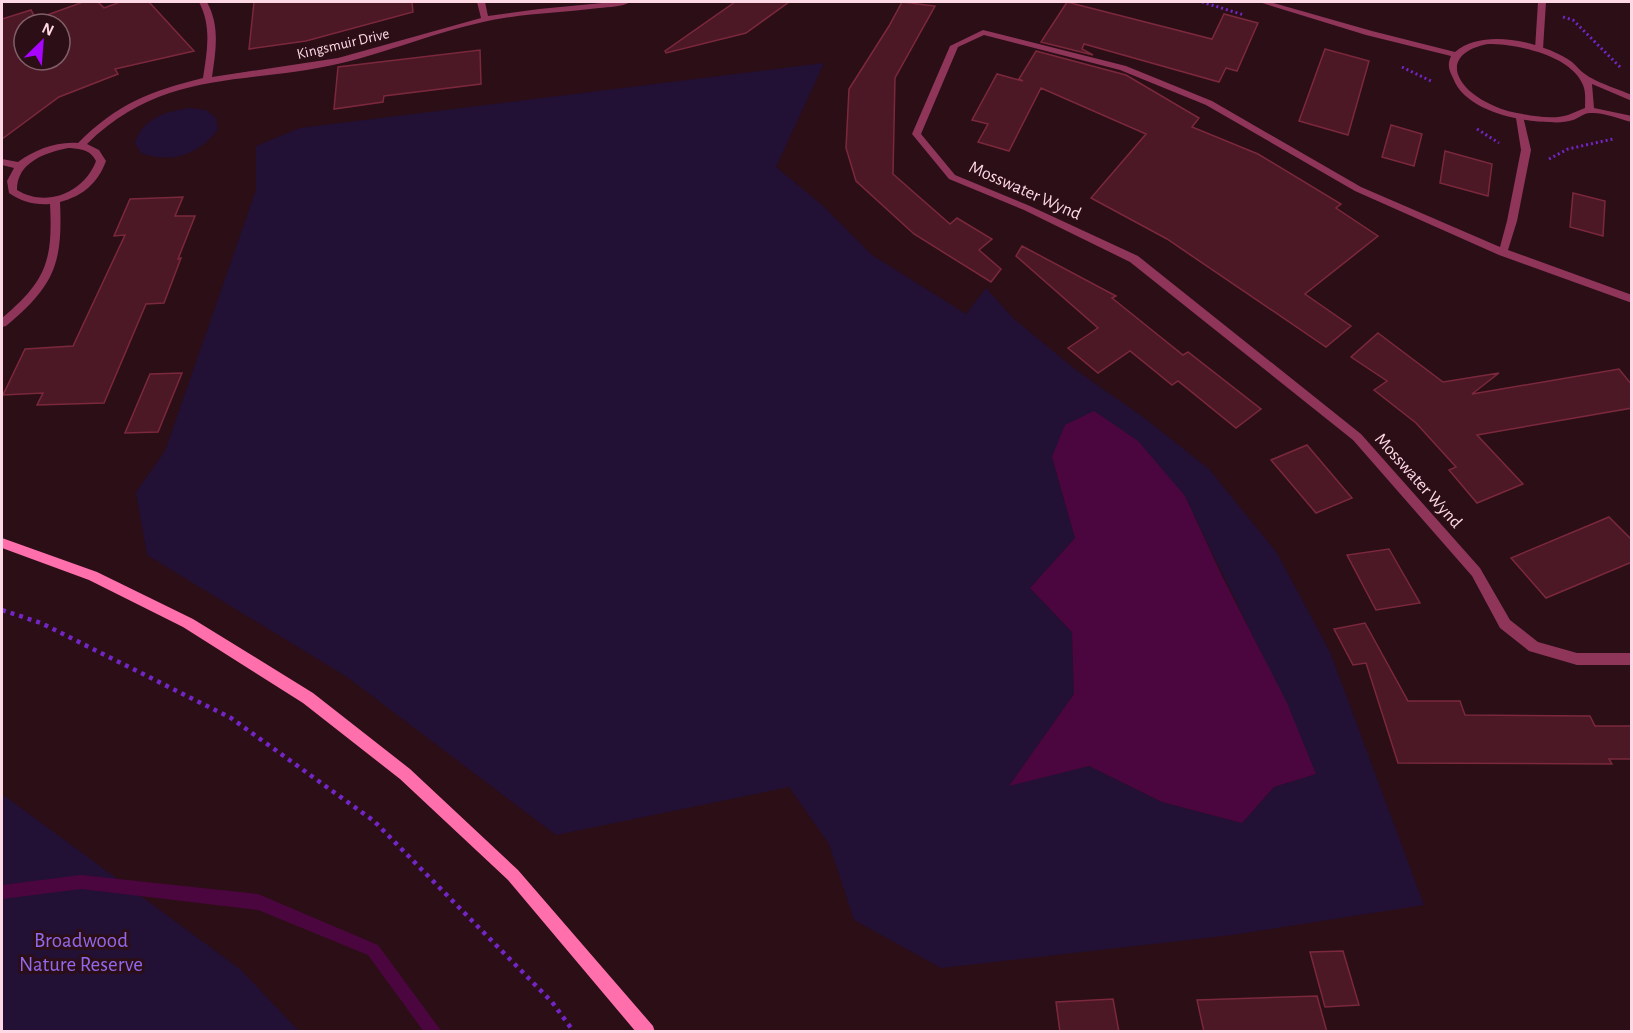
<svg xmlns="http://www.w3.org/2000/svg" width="1633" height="1033" font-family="'Alegreya Sans',sans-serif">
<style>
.green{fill:#231035;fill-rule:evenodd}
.water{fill:#4c063f}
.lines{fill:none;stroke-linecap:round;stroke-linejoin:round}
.stream{fill:#4c063f;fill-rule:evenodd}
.building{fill:#4d1825;stroke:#7b283d;stroke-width:1.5;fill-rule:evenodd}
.path-far1{stroke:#7425c6;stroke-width:3;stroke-dasharray:2 3;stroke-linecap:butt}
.path{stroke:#7425c6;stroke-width:4.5;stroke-dasharray:4 5;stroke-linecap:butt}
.minor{fill:#8e3559;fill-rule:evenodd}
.tertiary{fill:#8e3559;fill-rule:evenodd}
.secondary{fill:#ff6fab;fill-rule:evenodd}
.labels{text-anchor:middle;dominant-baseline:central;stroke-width:6;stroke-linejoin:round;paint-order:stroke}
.far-street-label{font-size:15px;fill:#ffd8e5;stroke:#2b0e16}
.street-label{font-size:18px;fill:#ffd8e5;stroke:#2b0e16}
.near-park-label{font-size:21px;fill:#9169ed;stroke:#2b0e16}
</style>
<rect width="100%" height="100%" fill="#2b0e16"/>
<path class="green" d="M824,63L776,167L822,205L872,255L966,314L986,288L1013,318L1076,370L1143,417L1209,469L1277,553L1330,652L1424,905L1232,935L941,968L854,920L829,844L789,787L556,835L347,677L147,555L136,492L165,451L256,190V146L300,128ZM1052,457L1185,496C1228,589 1277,679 1316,774L1274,787L1242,823L1162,802L1089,766L1010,785L1074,694L1072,632L1030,588L1075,538Z
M189,108L206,110L216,118L218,129C200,155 170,164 141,153L135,143C143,118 165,112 189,108Z
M2,794L240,969L299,1031H2Z"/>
<path class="water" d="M1094,411L1138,441L1185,496L1222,576L1287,703L1316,774L1274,787L1242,823L1162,802L1089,766L1009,786L1074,694L1072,632L1030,588L1075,538L1052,457L1065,425Z"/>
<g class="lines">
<path class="stream" d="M81,875L258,894L378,945L442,1032H424L368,955L258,910L81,889L2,899V885Z"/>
</g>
<path class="building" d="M83,2H98L104,8L120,2H149L194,51L115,69L118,74L59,97L2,139V19L31,10L36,19ZM24,24H60V60H24Z
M254,2H412L413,12L306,41L249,49Z
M735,2H789L746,33L666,53L665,51Z
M902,2L935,6L895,78L893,174L950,224L957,218L992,239L979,250L1001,269L991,282L914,234L856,181L846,148L849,89L889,26Z
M1067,2L1212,39L1224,14L1258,23L1237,71L1226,68L1219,82L1084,44L1082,49L1093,55L1041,42Z
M1325,49L1369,61L1348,135L1299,121Z
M480,50L481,84L384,96L383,102L334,109L338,67Z
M1036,51L1126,75L1199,118L1192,127L1258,154L1341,204L1336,208L1378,236L1305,294L1351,326L1326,347L1167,239L1091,198L1146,134L1041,88L1009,151L978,142L988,124L972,120L997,74L1023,81L1019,79Z
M1391,125L1422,134L1414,166L1382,157Z
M1445,151L1492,164L1488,196L1440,183Z
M1573,193L1605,201L1603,236L1570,227Z
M183,197L175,216H195L178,259L181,258L164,303L146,304L104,403L37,405L43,393L3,395L25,349L73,346L125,235L114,236L130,199Z
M1022,246L1116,296L1112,298L1183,355L1188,352L1261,409L1236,428L1178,381L1172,385L1130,351L1098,373L1068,348L1098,328L1016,256Z
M1378,333L1443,382L1499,373L1472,394L1619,369L1632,385V408L1477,435L1523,484L1477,503L1449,470L1456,467L1416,423L1374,390L1387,381L1351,357Z
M182,373L158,432L125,433L150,374Z
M1307,445L1352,498L1316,513L1271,460Z
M1609,517L1632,540V562L1546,598L1511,558Z
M1389,549L1420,603L1376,610L1347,555Z
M1365,623L1408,701H1460L1465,715L1590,716L1595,726H1632V759H1609L1612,764L1398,763L1366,663L1353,665L1334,629Z
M1343,951L1359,1005L1325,1007L1310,952Z
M1317,996L1327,1032H1204L1197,1000Z
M1113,999L1119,1032H1060L1056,1002Z"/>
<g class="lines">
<path class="path-far1" d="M1202,2L1244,15
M1563,17L1573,20L1620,67
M1402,67L1433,82
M1477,129L1499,143
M1549,159L1568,149L1613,139"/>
<path class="path" d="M2,610L41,623L231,718L374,821L552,1002L574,1032"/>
<path class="minor" d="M199,2H207C220,26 216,50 212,77L338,58L481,18L477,2H485L488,16L539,9L613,2H630C622,7 609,7 599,8C568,12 536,13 504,18C448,27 396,50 342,63C245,86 165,68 87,144L99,150L106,161C98,183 83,196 60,202C63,264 54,286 6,326L2,327V318C46,281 53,261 50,204C34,205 22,202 9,193L7,181L14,168L2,165V159L18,162C34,150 57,141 78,143C117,104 150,91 203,78C207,51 212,27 199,2ZM68,148C80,149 90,149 96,161C84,193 46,208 17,190C17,162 45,153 68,148Z
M1538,2H1546L1543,49L1539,52L1535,49Z
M983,30L1126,66L1212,101L1361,187L1500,247L1507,221L1521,150L1516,118L1520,115L1523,116L1531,150L1517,221L1508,250L1632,295V303L1499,255L1355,191L1206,105L1120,70L984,35L958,47L921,134L955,175L1030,206L1138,256L1361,434L1480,568L1510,620L1538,642L1577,653H1632V665H1577L1529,651L1500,628L1472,576L1353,440L1130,262L1024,210L949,179L912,134L950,46Z"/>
<path class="tertiary" d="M1259,2H1270L1372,31L1455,52C1484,27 1543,42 1572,62C1577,66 1580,71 1585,74C1593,81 1620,90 1632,95V101L1592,84L1594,108L1632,116V122C1619,119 1604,112 1590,113C1584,113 1579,118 1573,120C1566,122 1558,123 1550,122C1520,122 1465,111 1453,78C1449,70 1447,65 1451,56L1366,35ZM1488,44C1517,44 1571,55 1583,85C1586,92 1585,101 1585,108C1579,110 1574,113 1568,115C1553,120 1532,116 1517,113C1506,111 1495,107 1486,102C1452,84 1442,53 1488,44Z"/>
<path class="secondary" d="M2,538L97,572L193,619L313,693L410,769L518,870L653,1026L655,1032H636L508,880L400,779L303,703L183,627L89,580L2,548Z"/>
</g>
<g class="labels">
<g class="far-street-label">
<text transform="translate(343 44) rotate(-13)">Kingsmuir Drive</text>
</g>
<g class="street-label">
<text transform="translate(1025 191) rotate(24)">Mosswater Wynd</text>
<text transform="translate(1418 481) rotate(48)">Mosswater Wynd</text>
</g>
<g class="near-park-label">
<text x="81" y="940">Broadwood<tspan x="81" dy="24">Nature Reserve</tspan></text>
</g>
</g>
<rect width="1633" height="1033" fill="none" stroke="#ffd8e5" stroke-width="6"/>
<g transform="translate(42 42) rotate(25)"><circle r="28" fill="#2b0e16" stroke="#805f69" stroke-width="1.5"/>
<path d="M0-4.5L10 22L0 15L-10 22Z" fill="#a804ff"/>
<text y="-9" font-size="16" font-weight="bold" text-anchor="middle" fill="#ffd8e5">N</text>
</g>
</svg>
